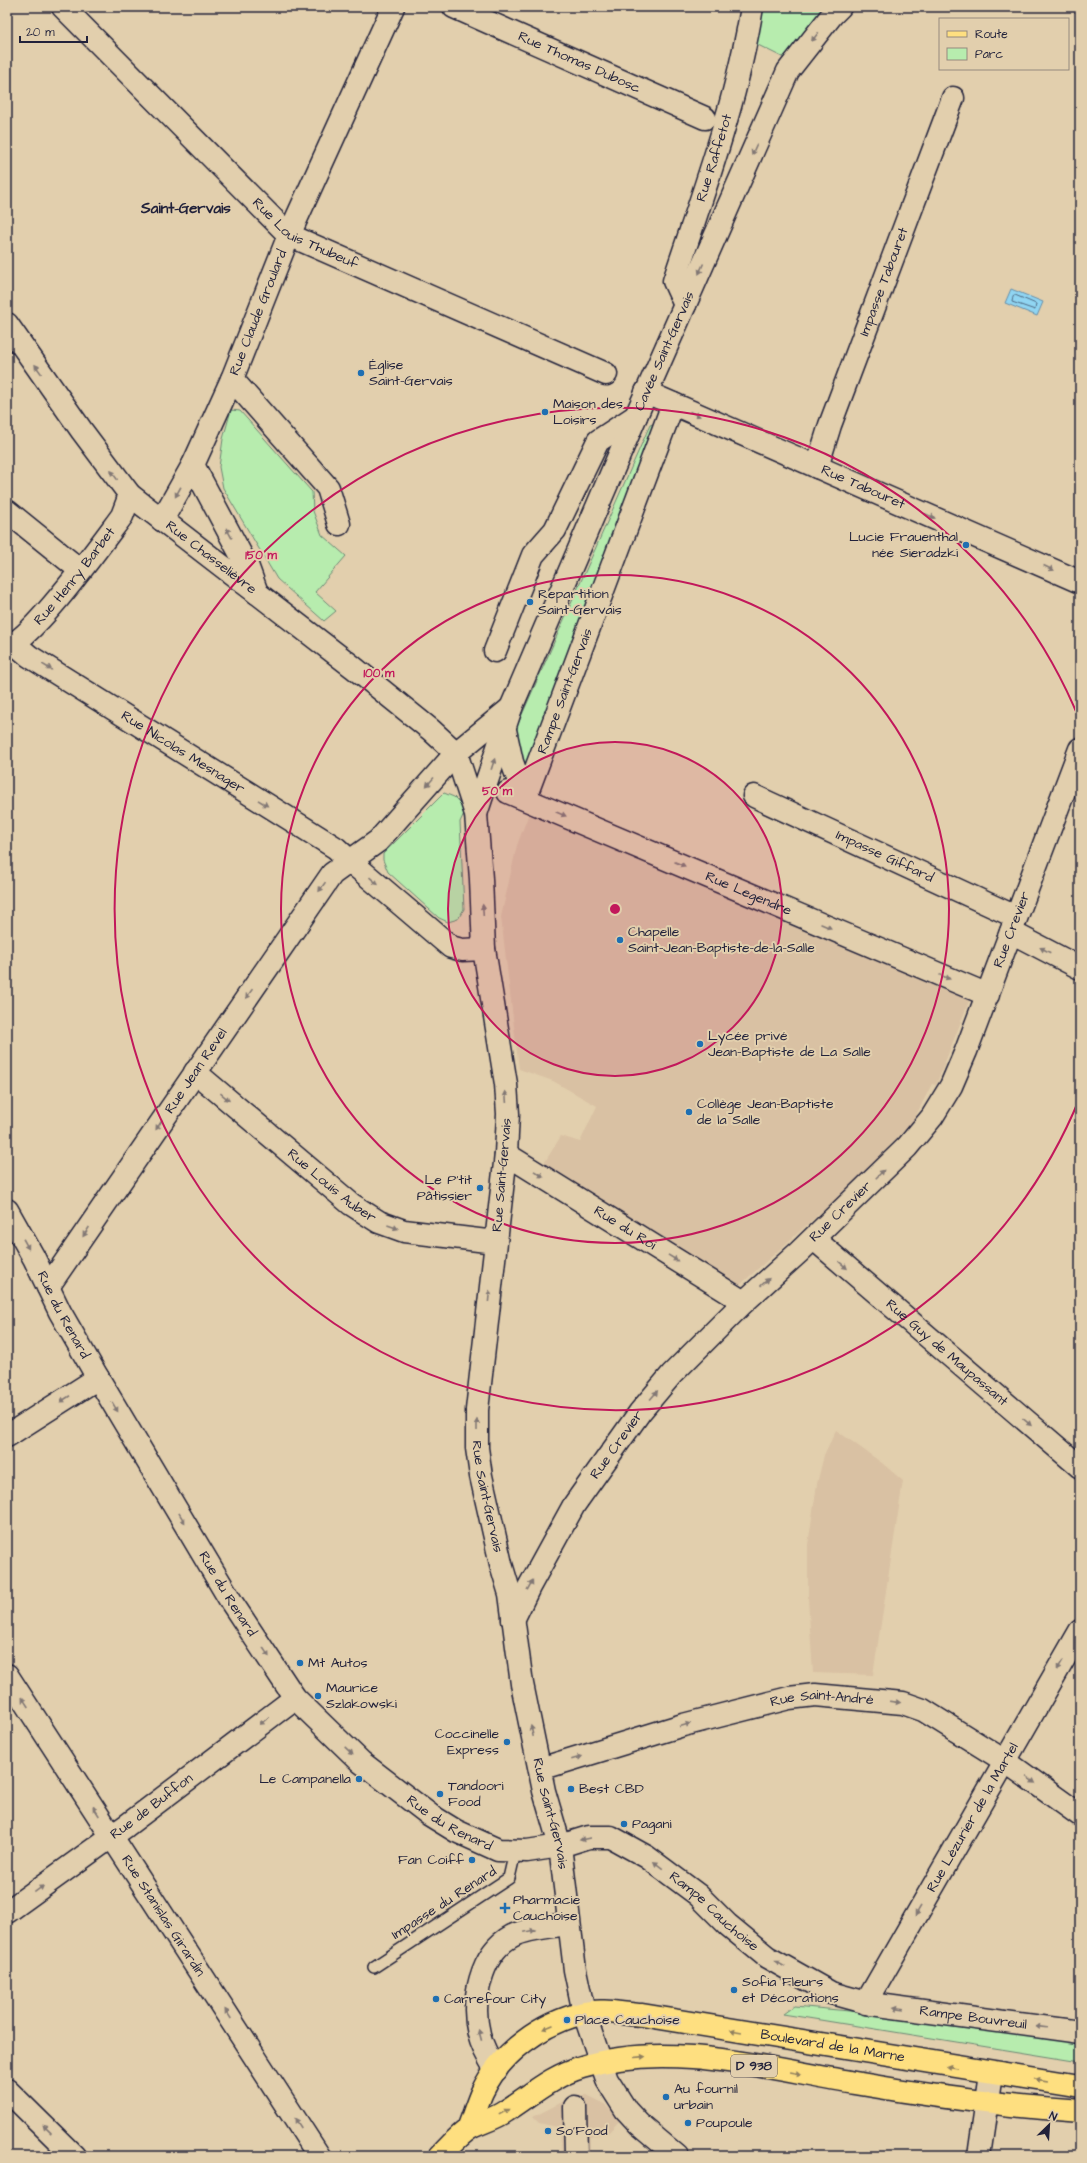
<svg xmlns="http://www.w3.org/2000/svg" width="1087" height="2163" font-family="'Architects Daughter',sans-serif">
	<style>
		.built { fill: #d9c1a3 }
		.green { fill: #b7ecae; stroke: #6c8774 }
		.water { fill: #90d5f2; stroke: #648da9 }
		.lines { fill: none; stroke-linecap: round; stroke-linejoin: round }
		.shore { stroke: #4e6a84; stroke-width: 1 }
		.lane-casing { stroke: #22223b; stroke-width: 14 }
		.street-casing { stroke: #22223b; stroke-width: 25 }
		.secondary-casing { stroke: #22223b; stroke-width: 25 }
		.primary-casing { stroke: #22223b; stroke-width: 25 }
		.lane { stroke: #e2cfad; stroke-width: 11 }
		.street { stroke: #e2cfad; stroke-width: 22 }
		.secondary { stroke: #e2cfad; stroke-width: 22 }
		.primary { stroke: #fedf80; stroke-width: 22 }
		.oneway { fill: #827874 }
		.oneway2 { fill: #90805e }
		.ring { fill: none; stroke: #c2185b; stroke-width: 2 }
		.poi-dot { fill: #1f6fb2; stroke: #e2cfad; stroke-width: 1.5 }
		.labels { text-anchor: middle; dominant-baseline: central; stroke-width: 4; stroke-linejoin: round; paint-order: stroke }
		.shield { fill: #e2cfad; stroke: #5c565d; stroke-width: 1 }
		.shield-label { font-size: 13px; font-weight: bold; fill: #22223b }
		.street-label { font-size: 14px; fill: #22223b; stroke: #e2cfad }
		.poi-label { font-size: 14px; fill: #22223b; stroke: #e2cfad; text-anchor: start }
		.neighbourhood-label { font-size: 15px; font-weight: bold; fill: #22223b; stroke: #e2cfad }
		.centre { fill: #c2185b; stroke: #e2cfad; stroke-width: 2 }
		.ring-label { font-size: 12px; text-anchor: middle; font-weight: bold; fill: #c2185b; stroke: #e2cfad; stroke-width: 4; stroke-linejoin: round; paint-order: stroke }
	</style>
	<rect width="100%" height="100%" fill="#e2cfad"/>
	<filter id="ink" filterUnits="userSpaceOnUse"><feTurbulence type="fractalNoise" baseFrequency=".025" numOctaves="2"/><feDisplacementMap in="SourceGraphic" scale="8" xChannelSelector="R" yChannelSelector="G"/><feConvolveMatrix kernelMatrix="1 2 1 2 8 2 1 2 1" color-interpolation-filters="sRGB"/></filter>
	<g filter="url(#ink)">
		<path class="built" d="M530 811 971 996 936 1085 932 1084 913 1121 858 1179 741 1284H735L543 1165 561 1136 580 1142 597 1106 553 1081 519 1069 501 917 517 845Z
			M836 1430 882 1463 903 1481 873 1675 813 1673 808 1599V1545L817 1484 824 1455Z
			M576 2095H587L601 2102 621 2119 609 2132 590 2137V2156H562L560 2131 556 2127 539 2123 533 2117Z"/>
		<path class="green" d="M759 7H824L784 58 752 42Z
			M231 410 240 411 312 492 313 511 322 535 346 556 315 592 336 611 324 621 277 579 223 488 219 467 223 439Z
			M653 424 655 426 525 772 516 731 517 726 650 425Z
			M444 793 454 797 466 809 460 822 464 909 458 919 448 922 439 918 388 872 383 860V854Z
			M794 2006 1080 2032V2062L783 2014Z"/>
		<path class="water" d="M1011 289 1043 302 1037 316 1005 303Z"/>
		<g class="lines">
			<path class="shore" d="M1015 295 1036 304 1035 310 1012 302 1013 296Z"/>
			<g class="lane-casing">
				<path id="lane" d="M374 1967 509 1878 515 1852"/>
			</g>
			<g class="street-casing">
				<g id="street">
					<path id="s1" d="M63 7 289 235 606 374"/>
					<path id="s2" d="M454 7 705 118"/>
					<path id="s3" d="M685 305 674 281C704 190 737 101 752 7"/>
					<path d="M232 379 328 488 339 524"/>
					<path d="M193 465 248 568 257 593"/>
					<path id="s4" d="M817 467 830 425 953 98"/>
					<path d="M7 511 80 570"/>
					<path id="s5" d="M162 520 193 465 232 379 289 235 393 7"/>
					<path id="s6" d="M15 644 29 656 336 848 350 861 332 874 48 1287"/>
					<path id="s7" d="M7 646C32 640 103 541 122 516L130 495"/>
					<path d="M495 651 533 555 555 530 598 441 636 416"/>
					<path d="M505 730 512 762 525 798"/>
					<path d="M456 753 378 841 350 861 451 947 462 950 484 949"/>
					<path id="s8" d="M508 792 988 995"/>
					<path id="s9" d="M754 796 1016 917"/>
					<path id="s10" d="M525 798 673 404"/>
					<path d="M1011 932 1080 968"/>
					<path id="s11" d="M195 1072 351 1204 379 1222 404 1231 495 1242"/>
					<path id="s12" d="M506 1154 744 1302"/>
					<path id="s13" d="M814 1239 1080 1467"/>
					<path d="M7 1436 98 1378"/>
					<path id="s14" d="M540 1769 683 1725 789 1698 815 1695 903 1703 923 1710 1005 1761 1080 1815"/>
					<path id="s15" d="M7 1912 126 1826 295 1698"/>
					<path id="s16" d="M866 2003 1080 1631"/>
					<path d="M496 2070C489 2059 482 2047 479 2034 471 2002 480 1953 512 1936 528 1928 550 1927 568 1924"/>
					<path d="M7 2090 74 2156"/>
					<path d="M575 2107 576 2156"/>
					<path d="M979 2156 991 2073"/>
				</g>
			</g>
			<g class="secondary-casing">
				<g id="secondary">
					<path id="s17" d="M7 324 82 431 130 495 353 667 431 730 456 753 476 814 481 879 484 949 506 1084 508 1114 506 1154 477 1410V1448L481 1476 501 1564 510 1594 522 1684 544 1791 560 1846 575 1970 584 2013 607 2080 626 2110 639 2124 677 2156"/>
					<path id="s18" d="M646 392 1080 582"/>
					<path d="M456 753 511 708"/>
					<path id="s19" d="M476 814 511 708 636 416 788 71 832 15 840 7"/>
					<path id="s20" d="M7 1210 34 1258 60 1312 98 1378 232 1603 295 1698 361 1762 430 1815 456 1831 498 1850 527 1851 560 1846 589 1837H611L647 1857 698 1895 728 1925 767 1957 831 1993 871 2004 1080 2032"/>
					<path id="s21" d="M513 1620 529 1587 574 1505 640 1412 672 1374 744 1302 799 1252 907 1147 932 1117 951 1086 966 1051 1080 749"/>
					<path id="s22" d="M7 1675 319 2156"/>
				</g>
			</g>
			<g class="primary-casing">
				<g id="primary">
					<path id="s23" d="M468 2129C473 2117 477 2103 482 2092 501 2052 542 2023 584 2013 603 2009 623 2014 642 2015L1080 2086"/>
					<path d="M440 2156C449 2147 459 2135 470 2128 481 2122 495 2119 506 2111 531 2095 552 2076 582 2067 668 2040 769 2069 855 2083 930 2096 1005 2106 1080 2111"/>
				</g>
			</g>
			<use href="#lane" class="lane"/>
			<use href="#street" class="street"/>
			<use href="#secondary" class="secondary"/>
			<use href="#primary" class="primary"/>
		</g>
		<defs><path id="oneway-solid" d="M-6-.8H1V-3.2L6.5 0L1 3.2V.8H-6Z"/></defs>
		<g class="oneway">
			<use href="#oneway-solid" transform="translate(815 37) rotate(128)"/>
			<use href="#oneway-solid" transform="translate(754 150) rotate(114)"/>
			<use href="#oneway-solid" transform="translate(701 269) rotate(114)"/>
			<use href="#oneway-solid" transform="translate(38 369) rotate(-125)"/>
			<use href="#oneway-solid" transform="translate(695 414) rotate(24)"/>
			<use href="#oneway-solid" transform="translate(114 475) rotate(-126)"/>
			<use href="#oneway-solid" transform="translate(178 492) rotate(119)"/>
			<use href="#oneway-solid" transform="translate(930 516) rotate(24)"/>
			<use href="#oneway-solid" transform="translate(229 533) rotate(-119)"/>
			<use href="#oneway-solid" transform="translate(1049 568) rotate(24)"/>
			<use href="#oneway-solid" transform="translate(47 667) rotate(32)"/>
			<use href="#oneway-solid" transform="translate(493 764) rotate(-72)"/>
			<use href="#oneway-solid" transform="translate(430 782) rotate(132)"/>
			<use href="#oneway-solid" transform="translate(263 803) rotate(32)"/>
			<use href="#oneway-solid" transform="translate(561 814) rotate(23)"/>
			<use href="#oneway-solid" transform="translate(680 864) rotate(23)"/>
			<use href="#oneway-solid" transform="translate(374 881) rotate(41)"/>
			<use href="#oneway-solid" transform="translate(322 887) rotate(125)"/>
			<use href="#oneway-solid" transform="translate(483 910) rotate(-93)"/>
			<use href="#oneway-solid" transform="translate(826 926) rotate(23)"/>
			<use href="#oneway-solid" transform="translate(1045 950) rotate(-153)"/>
			<use href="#oneway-solid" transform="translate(945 977) rotate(23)"/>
			<use href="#oneway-solid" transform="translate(249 994) rotate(125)"/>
			<use href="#oneway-solid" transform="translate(225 1097) rotate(40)"/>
			<use href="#oneway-solid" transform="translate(506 1097) rotate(-94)"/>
			<use href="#oneway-solid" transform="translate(159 1125) rotate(124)"/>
			<use href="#oneway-solid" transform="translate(539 1174) rotate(32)"/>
			<use href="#oneway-solid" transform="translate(880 1174) rotate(-45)"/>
			<use href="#oneway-solid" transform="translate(393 1227) rotate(20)"/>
			<use href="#oneway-solid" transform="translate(86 1232) rotate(124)"/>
			<use href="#oneway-solid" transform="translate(26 1244) rotate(61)"/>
			<use href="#oneway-solid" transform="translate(673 1258) rotate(32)"/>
			<use href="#oneway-solid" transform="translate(843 1265) rotate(40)"/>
			<use href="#oneway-solid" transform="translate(765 1282) rotate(-42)"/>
			<use href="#oneway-solid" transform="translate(489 1296) rotate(-84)"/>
			<use href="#oneway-solid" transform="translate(654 1395) rotate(-50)"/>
			<use href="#oneway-solid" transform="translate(65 1399) rotate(147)"/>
			<use href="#oneway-solid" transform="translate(115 1407) rotate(59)"/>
			<use href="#oneway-solid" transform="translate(1027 1422) rotate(40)"/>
			<use href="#oneway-solid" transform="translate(477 1425) rotate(-90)"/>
			<use href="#oneway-solid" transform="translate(182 1518) rotate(59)"/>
			<use href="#oneway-solid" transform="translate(530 1585) rotate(-61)"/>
			<use href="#oneway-solid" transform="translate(266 1652) rotate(56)"/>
			<use href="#oneway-solid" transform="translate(1060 1665) rotate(120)"/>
			<use href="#oneway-solid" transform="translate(25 1702) rotate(-123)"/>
			<use href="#oneway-solid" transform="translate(895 1702) rotate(7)"/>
			<use href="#oneway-solid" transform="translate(264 1721) rotate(143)"/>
			<use href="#oneway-solid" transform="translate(685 1725) rotate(-16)"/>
			<use href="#oneway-solid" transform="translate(532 1731) rotate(-102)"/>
			<use href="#oneway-solid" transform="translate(349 1751) rotate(44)"/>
			<use href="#oneway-solid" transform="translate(577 1758) rotate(-17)"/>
			<use href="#oneway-solid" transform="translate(1031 1780) rotate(35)"/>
			<use href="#oneway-solid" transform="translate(96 1811) rotate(-123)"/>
			<use href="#oneway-solid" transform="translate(585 1839) rotate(168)"/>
			<use href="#oneway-solid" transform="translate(658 1865) rotate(-143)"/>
			<use href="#oneway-solid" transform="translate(39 1889) rotate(-36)"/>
			<use href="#oneway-solid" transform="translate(918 1911) rotate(120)"/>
			<use href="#oneway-solid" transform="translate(530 1931) rotate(-12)"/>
			<use href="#oneway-solid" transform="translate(780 1964) rotate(-150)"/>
			<use href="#oneway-solid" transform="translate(899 2008) rotate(-172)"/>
			<use href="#oneway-solid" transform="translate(228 2014) rotate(-123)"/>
			<use href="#oneway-solid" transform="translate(1041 2027) rotate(-173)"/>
			<use href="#oneway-solid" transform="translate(480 2035) rotate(-105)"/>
			<use href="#oneway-solid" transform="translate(298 2123) rotate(-123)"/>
			<use href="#oneway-solid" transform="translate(47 2129) rotate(-136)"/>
		</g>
		<g class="oneway2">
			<use href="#oneway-solid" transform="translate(548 2027) rotate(157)"/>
			<use href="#oneway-solid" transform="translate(736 2031) rotate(-170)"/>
			<use href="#oneway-solid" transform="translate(640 2057) rotate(-5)"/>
			<use href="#oneway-solid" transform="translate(952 2067) rotate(-171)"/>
			<use href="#oneway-solid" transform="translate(796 2073) rotate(10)"/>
			<use href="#oneway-solid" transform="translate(1041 2080) rotate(-171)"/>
			<use href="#oneway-solid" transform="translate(504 2112) rotate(-29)"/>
		</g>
	</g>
	<circle cx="615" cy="909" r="167" fill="#c2185b" fill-opacity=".12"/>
	<g class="ring">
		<circle cx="615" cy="909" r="167"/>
		<circle cx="615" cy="909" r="334"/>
		<path d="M1080 1097A501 501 0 1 1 1080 721"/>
	</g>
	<g class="poi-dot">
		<circle cx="361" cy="373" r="4"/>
		<circle cx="545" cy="412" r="4"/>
		<circle cx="966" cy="545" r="4"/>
		<circle cx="530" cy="602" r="4"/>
		<circle cx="620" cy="940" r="4"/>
		<circle cx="700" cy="1044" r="4"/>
		<circle cx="689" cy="1112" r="4"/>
		<circle cx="480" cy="1188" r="4"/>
		<circle cx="300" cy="1663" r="4"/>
		<circle cx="318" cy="1696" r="4"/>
		<circle cx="507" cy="1742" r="4"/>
		<circle cx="359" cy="1779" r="4"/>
		<circle cx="571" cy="1789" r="4"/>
		<circle cx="440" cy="1794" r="4"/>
		<circle cx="624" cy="1824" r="4"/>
		<circle cx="472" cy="1860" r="4"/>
		<path d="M503 1902h4v4h4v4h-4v4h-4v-4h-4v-4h4z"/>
		<circle cx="734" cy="1990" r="4"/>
		<circle cx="436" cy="1999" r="4"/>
		<circle cx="567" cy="2020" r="4"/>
		<circle cx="666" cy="2097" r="4"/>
		<circle cx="688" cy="2123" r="4"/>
		<circle cx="548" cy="2131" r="4"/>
	</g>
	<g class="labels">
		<rect class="shield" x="731" y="2055" width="46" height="22" rx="3"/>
		<g class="shield-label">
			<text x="754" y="2066">D 938</text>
		</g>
		<g class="street-label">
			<text stroke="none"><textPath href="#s2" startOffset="137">Rue Thomas Dubosc</textPath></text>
			<text stroke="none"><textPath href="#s3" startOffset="156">Rue Raffetot</textPath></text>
			<text stroke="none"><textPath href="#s1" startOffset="334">Rue Louis Thubeuf</textPath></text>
			<text stroke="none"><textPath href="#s4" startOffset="197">Impasse Tabouret</textPath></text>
			<text stroke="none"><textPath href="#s5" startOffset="229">Rue Claude Groulard</textPath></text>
			<text stroke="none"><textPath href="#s19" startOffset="500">Cavée Saint-Gervais</textPath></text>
			<text stroke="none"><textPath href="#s18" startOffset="237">Rue Tabouret</textPath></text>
			<text stroke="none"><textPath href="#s17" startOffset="313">Rue Chasselièvre</textPath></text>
			<text stroke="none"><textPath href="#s7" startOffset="98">Rue Henry Barbet</textPath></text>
			<text stroke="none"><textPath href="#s10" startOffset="114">Rampe Saint-Gervais</textPath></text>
			<text stroke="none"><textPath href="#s6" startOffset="200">Rue Nicolas Mesnager</textPath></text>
			<text stroke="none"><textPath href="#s9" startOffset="144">Impasse Giffard</textPath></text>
			<text stroke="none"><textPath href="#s8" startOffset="261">Rue Legendre</textPath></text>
			<text stroke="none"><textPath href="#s21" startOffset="864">Rue Crevier</textPath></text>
			<text transform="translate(196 1071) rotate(-56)">Rue Jean Revel</text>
			<text transform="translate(502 1175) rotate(-85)">Rue Saint-Gervais</text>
			<text stroke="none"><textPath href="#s11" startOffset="178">Rue Louis Auber</textPath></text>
			<text stroke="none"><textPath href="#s21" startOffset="528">Rue Crevier</textPath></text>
			<text stroke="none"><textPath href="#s12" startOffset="140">Rue du Roi</textPath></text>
			<text stroke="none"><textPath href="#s20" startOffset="119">Rue du Renard</textPath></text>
			<text stroke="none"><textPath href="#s13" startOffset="175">Rue Guy de Maupassant</textPath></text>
			<text stroke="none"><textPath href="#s21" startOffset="204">Rue Crevier</textPath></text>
			<text stroke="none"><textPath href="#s17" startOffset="1378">Rue Saint-Gervais</textPath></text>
			<text stroke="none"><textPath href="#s20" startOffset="443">Rue du Renard</textPath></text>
			<text stroke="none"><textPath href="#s14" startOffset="292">Rue Saint-André</textPath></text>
			<text stroke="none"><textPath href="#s15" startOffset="179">Rue de Buffon</textPath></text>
			<text stroke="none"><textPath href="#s17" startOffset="1702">Rue Saint-Gervais</textPath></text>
			<text stroke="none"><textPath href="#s16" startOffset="214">Rue Lézurier de la Martel</textPath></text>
			<text stroke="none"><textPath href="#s20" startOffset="767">Rue du Renard</textPath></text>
			<text transform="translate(444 1903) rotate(-33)">Impasse du Renard</text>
			<text stroke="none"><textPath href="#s20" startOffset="1065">Rampe Cauchoise</textPath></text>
			<text stroke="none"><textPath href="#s22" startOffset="287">Rue Stanislas Girardin</textPath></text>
			<text stroke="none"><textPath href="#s20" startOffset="1353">Rampe Bouvreuil</textPath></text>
			<text stroke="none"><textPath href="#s23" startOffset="424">Boulevard de la Marne</textPath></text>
		</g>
		<g class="poi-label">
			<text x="369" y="365">Église<tspan x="369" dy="16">Saint-Gervais</tspan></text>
			<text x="553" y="404">Maison des<tspan x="553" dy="16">Loisirs</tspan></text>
			<text x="958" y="537" text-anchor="end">Lucie Frauenthal<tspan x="958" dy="16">née Sieradzki</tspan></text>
			<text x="538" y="594">Repartition<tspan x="538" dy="16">Saint-Gervais</tspan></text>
			<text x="628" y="932">Chapelle<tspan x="628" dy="16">Saint-Jean-Baptiste-de-la-Salle</tspan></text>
			<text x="708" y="1036">Lycée privé<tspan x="708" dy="16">Jean-Baptiste de La Salle</tspan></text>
			<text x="697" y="1104">Collège Jean-Baptiste<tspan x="697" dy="16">de la Salle</tspan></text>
			<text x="472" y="1180" text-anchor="end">Le P'tit<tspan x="472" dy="16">Pâtissier</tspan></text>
			<text x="308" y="1663">Mt Autos</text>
			<text x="326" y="1688">Maurice<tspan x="326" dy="16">Szlakowski</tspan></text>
			<text x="499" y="1734" text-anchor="end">Coccinelle<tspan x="499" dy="16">Express</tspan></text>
			<text x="351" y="1779" text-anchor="end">Le Campanella</text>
			<text x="448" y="1786">Tandoori<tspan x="448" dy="16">Food</tspan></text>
			<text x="579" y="1789">Best CBD</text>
			<text x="632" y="1824">Pagani</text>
			<text x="464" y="1860" text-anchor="end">Fan Coiff</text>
			<text x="513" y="1900">Pharmacie<tspan x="513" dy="16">Cauchoise</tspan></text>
			<text x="742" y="1982">Sofia Fleurs<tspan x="742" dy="16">et Décorations</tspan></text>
			<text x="444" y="1999">Carrefour City</text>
			<text x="575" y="2020">Place Cauchoise</text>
			<text x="674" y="2089">Au fournil<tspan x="674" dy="16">urbain</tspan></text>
			<text x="696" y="2123">Poupoule</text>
			<text x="556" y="2131">So'Food</text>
		</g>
		<g class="neighbourhood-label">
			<text x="186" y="208">Saint-Gervais</text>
		</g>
	</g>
	<circle cx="615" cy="909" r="6" class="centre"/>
	<g class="ring-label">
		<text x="261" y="559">150 m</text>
		<text x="379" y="677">100 m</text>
		<text x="497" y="795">50 m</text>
	</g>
	<rect width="1087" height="2163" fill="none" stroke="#e2cfad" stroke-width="24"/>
	<rect x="12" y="12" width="1063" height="2139" fill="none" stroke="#22223b" stroke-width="1.5" filter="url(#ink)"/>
	<rect x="939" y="18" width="130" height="52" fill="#e2cfad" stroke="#958a7f"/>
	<rect x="947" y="31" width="20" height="6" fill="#fedf80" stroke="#958a7f"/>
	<text x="975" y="38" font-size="12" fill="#22223b">Route</text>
	<rect x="947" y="48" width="20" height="12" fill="#b7ecae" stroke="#958a7f"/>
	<text x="975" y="58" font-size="12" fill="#22223b">Parc</text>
	<g transform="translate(1049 2125) rotate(25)" stroke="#e2cfad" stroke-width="3" paint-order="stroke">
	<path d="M0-3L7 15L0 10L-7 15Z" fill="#22223b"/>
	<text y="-6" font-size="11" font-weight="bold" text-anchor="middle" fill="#22223b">N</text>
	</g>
	<path d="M20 36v6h67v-6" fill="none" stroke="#22223b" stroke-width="2"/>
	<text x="26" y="36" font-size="12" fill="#22223b" stroke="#e2cfad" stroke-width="3" paint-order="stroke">20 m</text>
</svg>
